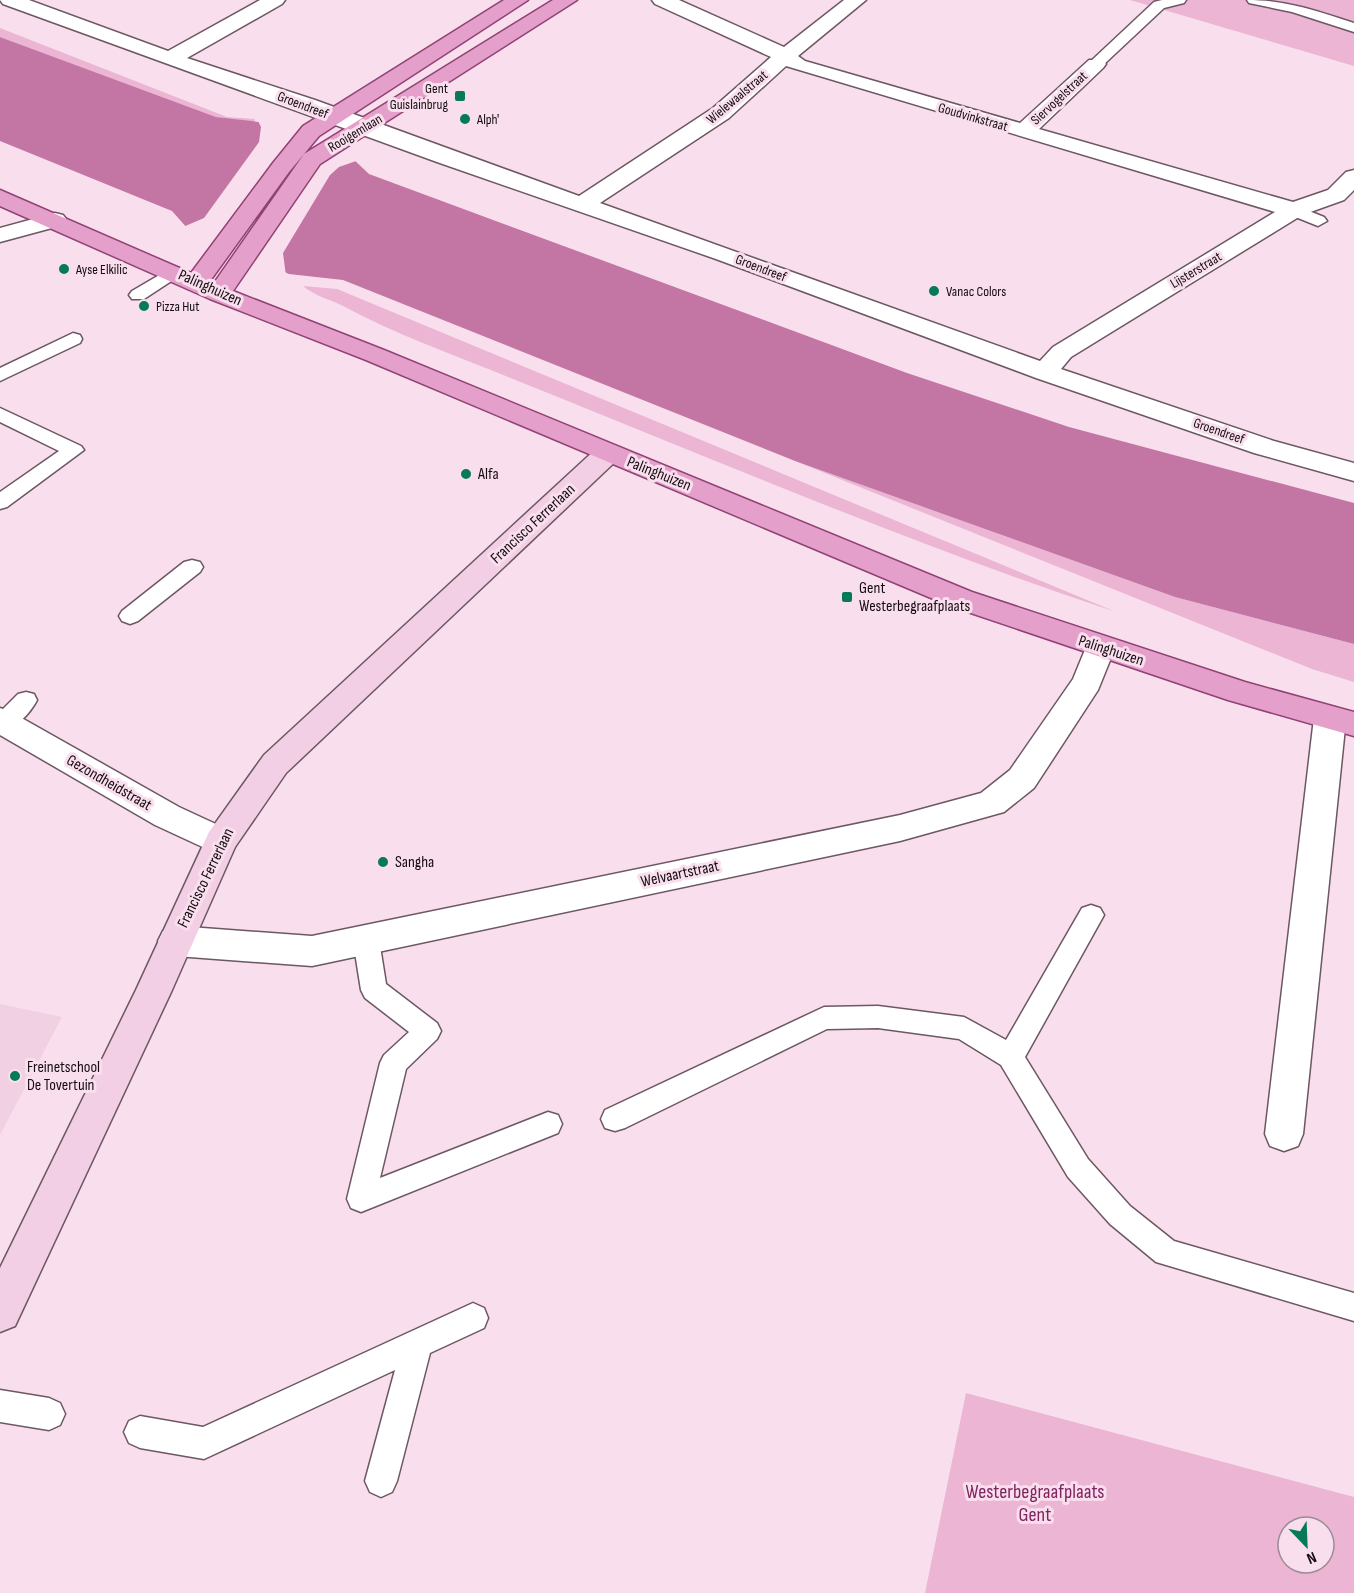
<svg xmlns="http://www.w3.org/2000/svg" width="1354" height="1593" font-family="'Sofia Sans Condensed',sans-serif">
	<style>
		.built { fill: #f0d0e2 }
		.green { fill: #ebb5d3; fill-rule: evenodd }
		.water { fill: #c375a4 }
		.pier { fill: #f9dfed }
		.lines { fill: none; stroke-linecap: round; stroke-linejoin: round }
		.lane-casing { stroke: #6c5763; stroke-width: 3 }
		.street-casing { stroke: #6c5763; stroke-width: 3 }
		.secondary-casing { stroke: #6c5763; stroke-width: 3 }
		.primary-casing { stroke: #904273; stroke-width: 3 }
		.lane { fill: #fff; fill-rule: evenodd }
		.street { fill: #fff; fill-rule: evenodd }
		.secondary { fill: #f2cfe5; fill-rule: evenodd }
		.primary { fill: #e49fcb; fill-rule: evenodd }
		.poi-dot { fill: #067a56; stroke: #f9dfed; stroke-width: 2 }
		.labels { text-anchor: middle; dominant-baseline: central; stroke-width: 6; stroke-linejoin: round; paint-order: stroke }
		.far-poi-label { font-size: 14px; fill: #140c11; stroke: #f9dfed; text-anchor: start }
		.far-street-label { font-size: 14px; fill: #140c11; stroke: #f9dfed }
		.street-label { font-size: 16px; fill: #140c11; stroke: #f9dfed }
		.poi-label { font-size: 16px; fill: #140c11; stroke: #f9dfed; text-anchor: start }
		.near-park-label { font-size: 20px; fill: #802361; stroke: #f9dfed }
	</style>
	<rect width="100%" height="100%" fill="#f9dfed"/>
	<path class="built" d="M0 1004 62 1017 0 1135Z"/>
	<path class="green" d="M1130 0H1354V66Z
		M0 28 227 117 255 119 254 122 216 117 0 37Z
		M303 286 337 289 1116 612C913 545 716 460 518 381 460 357 398 336 343 306 329 299 315 296 303 286Z
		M795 461 1175 597 1354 644V682L1312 669Z
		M966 1393 1354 1497V1593H925ZM1288 1527H1324V1563H1288Z"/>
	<path class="water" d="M0 37 216 117 268 123 351 157 369 174 907 373 1069 427 1354 503V644L1175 597 795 461 343 280 289 274 188 229 172 211 0 141Z"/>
	<path class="pier" d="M257 119 269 120 352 154 359 160 339 167 330 175 283 253 286 276 187 232 183 227 204 218 259 142 261 127Z"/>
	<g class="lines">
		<g class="lane-casing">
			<path id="lane" d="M1162 0H1186L1184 3 1164 8 1101 67H1091L1088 64 1091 61 1154 2Z
				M1247 0C1286 0 1317 11 1354 23V32L1292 12 1249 3Z
				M1294 205 1324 217 1327 221 1318 226 1288 214 1286 210Z
				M173 267 179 268 182 272 179 276 144 299H132L129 295 132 291Z
				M73 333 80 335 82 339 80 343 0 381V368Z
				M0 408 81 446 84 450 7 507 0 509V492L59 451 0 422Z
				M192 560 200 562 203 567 200 572 138 621 130 624 122 621 119 616 122 611 184 562Z
				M26 692 34 694 37 700C31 712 14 732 0 729V712L18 694Z
				M1091 905 1100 908 1104 915 1025 1057 1088 1159 1130 1206 1174 1241 1354 1293V1321L1156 1262 1110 1224 1068 1177 1001 1065 959 1039 878 1028 827 1029 625 1128 615 1131 605 1128 601 1119 605 1110 824 1007 878 1006 964 1017 1006 1040 1082 908Z
				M366 929 375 933 379 940 386 984 437 1023 441 1031 437 1039 406 1069 380 1178 548 1112 558 1115 562 1124 558 1133 361 1212 351 1208 347 1199 380 1063 384 1055 409 1032 365 998 361 990 353 940 357 933Z
				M473 1303 484 1308 488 1318 484 1328 430 1353 397 1481 392 1492 381 1497 370 1492 365 1481 395 1370 204 1459 140 1448 129 1443 124 1432 129 1421 140 1416 203 1427Z
				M0 1390 49 1398 60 1403 65 1414 60 1425 49 1430 0 1422Z"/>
		</g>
		<g class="street-casing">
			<path id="street" d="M0 0H29L168 51 260 0H285L282 4 187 58 315 100 579 196 713 108 771 57 655 4 652 0H679L784 47 844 0H866L798 56 805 61 1020 123 1089 60H1103L1106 64 1103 68 1039 129 1293 202 1328 190 1346 172 1354 170V190L1344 200 1302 215 1071 357 1061 369 1274 441 1354 463V481L1254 453 1036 378 716 259 437 162 3 4ZM786 66 1275 212 1053 347 1040 361 600 203 729 118Z
				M55 213 63 215 67 220 63 225 0 242V228Z
				M1100 637 1111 640 1115 648 1098 690 1034 788 1004 812 900 841 312 966 176 956 163 951 158 941 163 931 176 926 312 936 900 815 981 793 1010 770 1073 679 1089 640Z
				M1330 706 1341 710 1346 718 1303 1134 1298 1146 1284 1151 1270 1146 1265 1134 1314 718 1319 710Z
				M0 708 11 712 179 807 233 832 238 841 233 850 221 854 209 850 155 825 0 735Z"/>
		</g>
		<g class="secondary-casing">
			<path id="secondary" d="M607 445 617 448 621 454 617 460 286 773 235 847 172 990 15 1326 0 1332V1268L136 990 209 832 264 755 597 448Z"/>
		</g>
		<g class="primary-casing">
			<path id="primary" d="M504 0H528L319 136 289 172 210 281 214 283 304 154 553 0H577L320 164 233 291 384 350 972 592 1245 682 1354 712V736L1228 700 950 606 366 360 210 299 0 206V190L191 273 273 163 303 126Z"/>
		</g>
		<use href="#lane" class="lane"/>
		<use href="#street" class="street"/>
		<use href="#secondary" class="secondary"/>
		<use href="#primary" class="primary"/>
	</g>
	<g class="poi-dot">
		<rect x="454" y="90" width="12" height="12" rx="3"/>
		<circle cx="465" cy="119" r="6"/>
		<circle cx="64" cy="269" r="6"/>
		<circle cx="934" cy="291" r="6"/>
		<circle cx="144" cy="306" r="6"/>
		<circle cx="466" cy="474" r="6"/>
		<rect x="841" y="591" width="12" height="12" rx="3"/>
		<circle cx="383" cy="862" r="6"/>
		<circle cx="15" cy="1076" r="6"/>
	</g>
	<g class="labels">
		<g class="far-poi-label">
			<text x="448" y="88" text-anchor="end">Gent<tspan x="448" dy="16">Guislainbrug</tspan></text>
			<text x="477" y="119">Alph'</text>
			<text x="76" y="269">Ayse Elkilic</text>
			<text x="946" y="291">Vanac Colors</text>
			<text x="156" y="306">Pizza Hut</text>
		</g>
		<g class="far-street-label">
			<text transform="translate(737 97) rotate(-40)">Wielewaalstraat</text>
			<text transform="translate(1059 98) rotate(-43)">Siervogelstraat</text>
			<text transform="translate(303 105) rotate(21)">Groendreef</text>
			<text transform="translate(973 117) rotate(16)">Goudvinkstraat</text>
			<text transform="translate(355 133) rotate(-31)">Rooigemlaan</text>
			<text transform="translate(761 268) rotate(21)">Groendreef</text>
			<text transform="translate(1196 270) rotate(-31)">Lijsterstraat</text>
			<text transform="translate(1219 431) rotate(19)">Groendreef</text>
		</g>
		<g class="street-label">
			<text transform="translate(210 288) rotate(24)">Palinghuizen</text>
			<text transform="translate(659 474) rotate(22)">Palinghuizen</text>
			<text transform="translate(533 524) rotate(-43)">Francisco Ferrerlaan</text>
			<text transform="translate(1111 651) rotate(18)">Palinghuizen</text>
			<text transform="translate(109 783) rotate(30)">Gezondheidstraat</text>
			<text transform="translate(680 874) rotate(-12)">Welvaartstraat</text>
			<text transform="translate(206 878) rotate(-64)">Francisco Ferrerlaan</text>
		</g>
		<g class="poi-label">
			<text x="478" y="474">Alfa</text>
			<text x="859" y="588">Gent<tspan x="859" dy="18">Westerbegraafplaats</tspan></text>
			<text x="395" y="862">Sangha</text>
			<text x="27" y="1067">Freinetschool<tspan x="27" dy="18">De Tovertuin</tspan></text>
		</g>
		<g class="near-park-label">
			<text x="1035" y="1492">Westerbegraafplaats<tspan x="1035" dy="23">Gent</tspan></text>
		</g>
	</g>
	<g transform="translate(1306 1545) rotate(157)"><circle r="28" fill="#f9dfed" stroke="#9d8b95" stroke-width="1.5"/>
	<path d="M0-4.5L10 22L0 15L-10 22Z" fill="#067a56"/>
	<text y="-9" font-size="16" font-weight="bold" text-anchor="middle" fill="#140c11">N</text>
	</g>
</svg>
